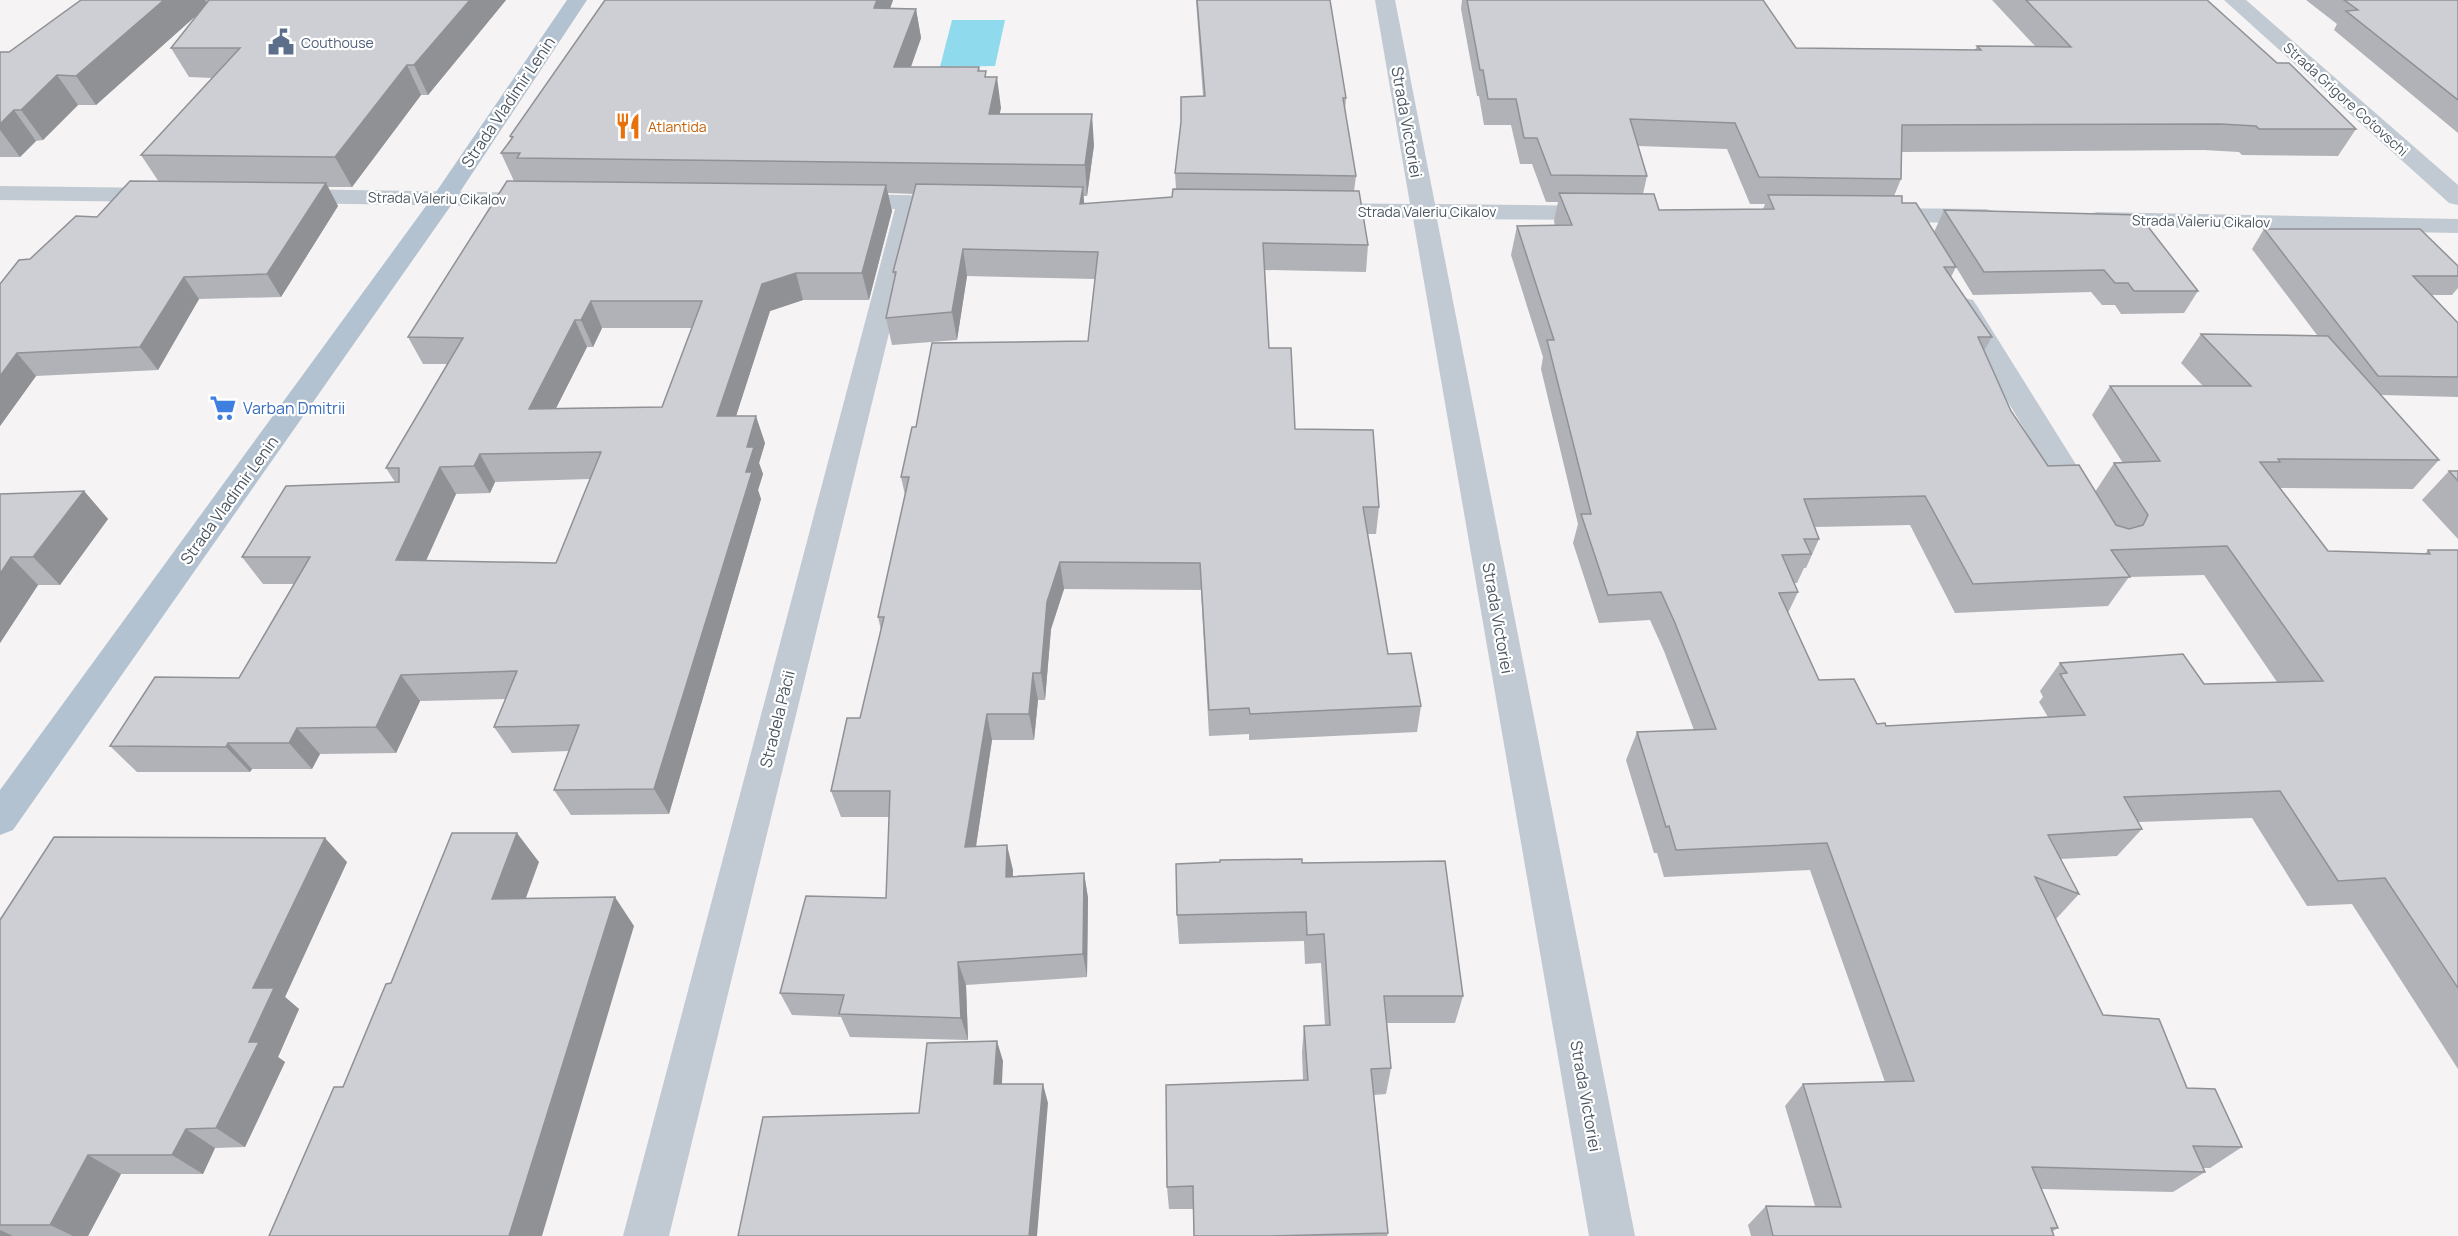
<svg xmlns="http://www.w3.org/2000/svg" width="2458" height="1236" font-family="Manrope,sans-serif">
	<style>
		.water { fill: #90daee }
		.lines { fill: none; stroke-linecap: round; stroke-linejoin: round }
		.minor { fill: #c1cad2; fill-rule: evenodd }
		.major { fill: #b3c2d1; fill-rule: evenodd }
		.wall { fill: #b0b2b7; fill-rule: evenodd }
		.shaded-wall { fill: #909195 }
		.building { fill: #cdcfd5; stroke: #909195; stroke-width: 1.5; fill-rule: evenodd }
		.labels { text-anchor: middle; dominant-baseline: central; stroke-width: 4.5; stroke-linejoin: round; paint-order: stroke }
		.far-service-label { font-size: 14px; fill: #4e5e75; stroke: #fff; text-anchor: start }
		.far-street-label { font-size: 14px; fill: #4a5661; stroke: #fff }
		.far-food-label { font-size: 14px; fill: #c56008; stroke: #fff; text-anchor: start }
		.street-label { font-size: 16px; fill: #4a5661; stroke: #fff }
		.shop-label { font-size: 16px; fill: #366cbe; stroke: #fff; text-anchor: start }
	</style>
	<rect width="100%" height="100%" fill="#f5f3f3"/>
	<path class="water" d="M952 20H1005L995 66 940 67Z"/>
	<g class="lines">
		<path class="minor" d="M1375 0H1395L1435 204 1601 206 1610 208 1613 213 1610 218 1601 220 1437 219 1635 1236H1589L1413 218 1317 217 1308 215 1305 210 1308 205 1317 203 1410 204Z
			M2224 0H2246L2458 185V205L2449 203Z
			M0 186 161 188 170 190 173 195 170 200 161 202 0 200Z
			M288 189 539 193 548 195 551 200 548 205 539 207 288 203 279 201 276 196 279 191Z
			M846 194 956 196 965 198 968 203 965 208 956 210H919L669 1236H623L895 209 837 206 834 201 837 196Z
			M1878 208 1985 209 1994 211 1997 216 1994 221 1985 223 1878 222 1869 220 1866 215 1869 210Z
			M2097 212 2458 219V233L2097 226 2088 224 2085 219 2088 214Z
			M1964 298 1973 300 1977 306 2095 495 2099 503 2095 511 2084 514 2073 511 1951 306 1955 300Z"/>
		<path class="major" d="M567 0H587L452 204 13 830 0 835V790L434 195Z"/>
	</g>
	<path class="wall" d="M81 0H506L428 95H421L352 187H328L338 206 281 297 199 299 158 370 36 376 0 426 30 259 97 217 159 182 141 155 213 78 189 77 171 48 199 13 96 105H78L43 140 36 141 20 157H0V52H9Z
		M605 0H893L890 8 916 9 921 38 911 67H979L980 71 987 77 1001 108 999 114 1094 145 1087 196H1083L1084 204 1172 197 1176 189 1175 173 1203 96 1196 0H1330L1346 98 1345 111 1356 176 1354 191 1368 245 1366 272 1265 270 1269 348 1295 429 1379 507 1376 534H1368L1388 654 1421 706 1417 732 1249 740V734L1209 736 1201 590 1064 589 1051 629 1045 700H1038L1034 740H992L976 847 1013 870V876L1084 873 1088 898 1087 977 966 985 968 1040 850 1037 841 1017 792 1015 780 993 886 898 889 817H841L831 791 860 718 881 630 878 617 905 495 901 477 916 427 1088 341 1095 279 967 276 957 340 892 345 886 318 895 278 893 272 913 194 888 193 892 211 869 300H803L770 311 736 416 765 443 759 463 763 474 758 490 761 499 669 814 571 815 554 790 569 751 512 753 494 727 506 699 420 701 396 753 320 754 312 769H252L250 772H137L110 746 239 678 294 584H263L242 557 395 482 386 468 447 364H423L408 337 514 181 501 153 511 139 510 136ZM602 328H692L662 407 556 408 587 347H593ZM590 479 556 563 426 561 456 494 490 493 495 482Z
		M1462 0H1763L1796 48 1975 50 1977 46H2035L1992 0H2207L2277 63 2356 129 2338 156 2242 155 2239 152 2204 150 1902 152 1901 179 1894 196 1934 232 1944 210 2198 291 2184 313 2121 314 2115 305H2102L2091 292 1973 295 1956 267 1951 277 1992 337 1984 351 2011 411 2048 466 2095 492 2114 463H2123L2092 415 2110 386H2203L2181 363 2201 334 2317 335 2252 249 2264 229 2458 266V288L2452 295H2432L2458 323V397L2381 395 2439 460 2413 489 2280 488 2328 551 2425 554 2428 550H2458V1069L2352 904 2307 906 2252 818 2138 822 2142 829 2117 856 2061 859 2079 894 2056 919 2103 1015 2187 1088 2242 1147 2210 1168H2203L2205 1172 2173 1192 2041 1189 2058 1228 2053 1231 2054 1236H1751L1748 1225 1766 1206H1815L1785 1106 1803 1084 1885 1082 1810 870 1664 877 1657 853H1654L1626 760 1637 732 1694 730 1664 651 1650 620 1599 623 1573 543 1578 524 1541 369 1543 357 1511 255 1517 226H1555L1554 221 1558 202H1546L1532 164H1520L1511 125H1484L1479 96H1477L1461 9ZM1638 146 1727 149 1750 204H1765L1763 209 1659 210 1643 194 1647 176ZM1910 525 1955 613 2108 606 2129 577 2204 575 2277 682 2204 684 2060 663 2040 691 2043 697 2039 702 2048 717 1886 726 1877 724 1819 680 1788 613 1798 592 1794 583H1797L1804 568H1806L1819 539 1815 527Z
		M2306 0H2458V133L2334 30 2337 24Z
		M2449 471H2458V539L2422 500Z
		M84 491 108 519 60 585H38L0 643V494Z
		M347 862 285 997 299 1009 278 1057 285 1062 245 1147 215 1148 203 1174H121L88 1236H0V920Z
		M1302 863 1463 996 1455 1023H1387L1391 1068 1386 1094 1374 1095 1388 1233 1387 1236H1194L1193 1209H1169L1167 1187 1303 1080 1302 1052 1304 1026 1325 1025 1321 963 1305 964 1304 941 1179 944 1177 915Z"/>
	<path class="shaded-wall" d="M164 0H205L208 5 96 105 76 76Z
		M470 0H506L428 95 414 65Z
		M877 0H893L880 37 874 8Z
		M916 9 921 38 900 97 894 67Z
		M407 65 421 95 352 187 335 157Z
		M57 75 78 105 43 140 21 110Z
		M997 77 1001 108 993 145 989 114Z
		M14 110 36 141 20 157 0 130V124Z
		M1092 114 1094 145 1087 196 1085 165Z
		M326 183 338 206 281 297 267 274Z
		M886 185 892 211 869 300 862 273Z
		M1083 187 1085 214 1080 204Z
		M963 249 967 276 957 340 952 312Z
		M796 273 803 300 770 311 727 444 717 416 762 284Z
		M184 277 199 299 158 370 140 347Z
		M591 301 602 328 593 347 581 320Z
		M575 320 587 347 542 436 529 409Z
		M17 353 36 376 0 426V376Z
		M756 416 765 443 759 463 763 474 758 490 761 499 669 814 654 789 746 472 747 447Z
		M480 454 495 482 490 493 474 466Z
		M440 467 456 494 414 587 396 560Z
		M84 491 108 519 60 585 33 557Z
		M11 557 38 585 0 643V574Z
		M1060 562 1064 589 1051 629 1045 700 1041 673 1047 602Z
		M1033 673 1038 700 1034 740 1029 714Z
		M401 675 420 701 396 753 376 727Z
		M987 714 992 740 972 872 965 847Z
		M297 728 320 754 312 769 289 743Z
		M228 743 252 769 250 772 226 747Z
		M517 833 539 862 515 928 492 899Z
		M325 838 347 862 285 997 299 1009 278 1057 285 1062 245 1147 216 1128 249 1042 253 988Z
		M1007 845 1013 870 1012 901 1006 877Z
		M1084 873 1088 898 1087 977 1083 954Z
		M615 897 634 926 542 1236H509Z
		M958 962 966 985 968 1040 961 1018Z
		M997 1041 1003 1061 1001 1103 994 1084Z
		M1043 1084 1048 1103 1037 1236H1029Z
		M186 1129 215 1148 203 1174 172 1155Z
		M88 1155 121 1174 88 1236H73L50 1225Z
		M0 1230 13 1236H0Z"/>
	<path class="building" d="M81 0H164L76 76 57 75 21 110H14L0 124V52H9Z
		M209 0H470L414 65H407L335 157 141 155 240 48H171Z
		M605 0H877L874 8 916 9 894 67H979L978 71H986L985 77H997L989 114H1092L1085 165 517 158 520 153H501L513 137 510 136Z
		M1197 0H1330L1346 98H1343L1356 176 1175 173 1181 122V97L1205 96Z
		M1467 0H1763L1796 48 1981 50 1977 46 2071 47 2026 0H2207L2277 63H2289L2356 129H2259L2256 126 2220 124 1902 125 1901 179 1759 177 1735 123 1630 119 1647 176 1551 175 1537 138H1524L1516 99H1488L1483 70H1480Z
		M2344 0H2458V100L2346 11 2358 10Z
		M130 181 326 183 267 274 184 277 140 347 17 353 0 376V284L19 260 30 259 76 216 97 217Z
		M507 181 886 185 862 273H796L762 284 717 416H756L747 447H754L746 472H752L654 789 554 790 579 725 494 727 517 671 401 675 376 727 297 728 289 743H228L226 747 110 746 155 677 239 678 310 557H242L286 486 399 482V468H386L463 338 408 337ZM591 301H702L662 407 529 409 575 320H581ZM601 452 556 563 396 560 440 467 474 466 480 454Z
		M916 184 1083 187 1080 204 1172 197 1173 189 1359 191 1368 245 1263 243 1269 348H1291L1295 429 1373 430 1379 507H1363L1388 654 1411 653 1421 706 1250 714 1249 708 1209 710 1200 563 1060 562 1047 602 1041 673H1033L1029 714H987L965 847 1007 845 1006 877 1084 873 1083 954 958 962 961 1018 839 1014 844 995 780 993 806 896 886 898 890 791H831L847 718H860L884 617H878L909 477H901L912 427H916L932 343 1088 341 1098 252 963 249 952 312 886 318 896 272H893Z
		M1559 193 1654 194 1659 210 1774 209 1768 195 1902 196V203H1916L1956 267H1944L1992 337H1978L2011 411 2048 466 2079 465 2116 525 2129 529 2143 525 2148 515 2114 463 2160 461 2110 386H2251L2201 334 2328 336 2439 460 2278 459 2280 462H2260L2328 551 2430 554 2428 550H2458V988L2385 878 2338 881 2280 791 2124 797 2142 829 2048 835 2079 894 2035 877 2103 1015 2159 1019 2187 1088 2215 1089 2242 1147 2193 1146 2205 1172 2032 1167 2058 1228H2051L2054 1236H1773L1766 1206 1841 1207 1803 1084 1914 1081 1827 843 1676 850 1669 826 1666 827 1637 732 1716 729 1675 623 1661 592 1608 595 1581 514H1591L1547 340H1554L1517 226 1572 225ZM1925 496 1973 584 2130 577 2111 550 2227 546 2323 681 2204 684 2183 654 2060 663 2067 673 2060 674 2085 715 1886 726 1885 723 1877 724 1854 679 1819 680 1779 593 1798 592 1782 555 1811 554 1804 539H1819L1804 499Z
		M1944 210 2139 215 2198 291H2134L2128 283H2115L2104 270 1984 272Z
		M2264 229H2420L2458 266V276H2413L2458 323V377L2378 376Z
		M2449 471H2458V481Z
		M84 491 33 557H11L0 574V494Z
		M452 833H517L492 899 615 897 509 1236H269L334 1087H343L386 984 391 983Z
		M54 837 325 838 253 988H274L249 1042H259L216 1128 186 1129 172 1155H88L50 1225H0V920Z
		M1302 859V863L1445 861 1463 996H1384L1391 1068 1371 1069 1388 1233 1268 1236H1194L1193 1186 1167 1187 1166 1085 1308 1080 1304 1026 1330 1025 1324 934 1307 935 1306 912 1177 915 1176 864 1220 862V860Z
		M997 1041 994 1084H1043L1029 1236H738L763 1117 919 1113 927 1043Z"/>
	<defs>
		<g id="civic-bare" transform="scale(2.07)"><path d="M-.6-6.5H3V-4.5H.6V-3L4-1V1h2V6H-6V1h2V-1L-.6-3ZM-1.2 2.5V6h2.4V2.5Z" fill="#5c6f8a" stroke="#fff" stroke-width="2.5" paint-order="stroke"/></g>
		<g id="restaurant-bare" transform="scale(2.07)"><path d="M-5-6h1v4h1v-4h1v4h1v-4h1v5L-1.5 .5V6h-2V.5L-5-1ZM5-6V6H3V1.5H1.5Q1.5-4 5-6Z" fill="#e8710a" stroke="#fff" stroke-width="2.5" paint-order="stroke"/></g>
		<g id="supermarket-bare" transform="scale(2.07)"><path d="M-6-5.5h2.5l.6 2H6L4.5 2H-2.5L-4.4-4H-6ZM-1.5 3.2a1.3 1.3 0 1 0 .1 0ZM3 3.2a1.3 1.3 0 1 0 .1 0Z" fill="#3f7fe0" stroke="#fff" stroke-width="2.5" paint-order="stroke"/></g>
	</defs>
	<g fill-rule="evenodd">
		<use href="#civic-bare" x="281" y="42"/>
		<use href="#restaurant-bare" x="628" y="126"/>
		<use href="#supermarket-bare" x="223" y="408"/>
	</g>
	<g class="labels">
		<g class="far-service-label">
			<text x="301" y="42">Couthouse</text>
		</g>
		<g class="far-street-label">
			<text transform="translate(2346 99) rotate(42)">Strada Grigore Cotovschi</text>
			<text transform="translate(437 198) rotate(1)">Strada Valeriu Cikalov</text>
			<text x="1427" y="211">Strada Valeriu Cikalov</text>
			<text transform="translate(2201 221) rotate(1)">Strada Valeriu Cikalov</text>
		</g>
		<g class="far-food-label">
			<text x="648" y="126">Atlantida</text>
		</g>
		<g class="street-label">
			<text transform="translate(508 102) rotate(-56)">Strada Vladimir Lenin</text>
			<text transform="translate(1407 122) rotate(80)">Strada Victoriei</text>
			<text transform="translate(229 500) rotate(-54)">Strada Vladimir Lenin</text>
			<text transform="translate(1498 618) rotate(80)">Strada Victoriei</text>
			<text transform="translate(777 719) rotate(-76)">Stradela Păcii</text>
			<text transform="translate(1586 1096) rotate(80)">Strada Victoriei</text>
		</g>
		<g class="shop-label">
			<text x="243" y="408">Varban Dmitrii</text>
		</g>
	</g>
</svg>
